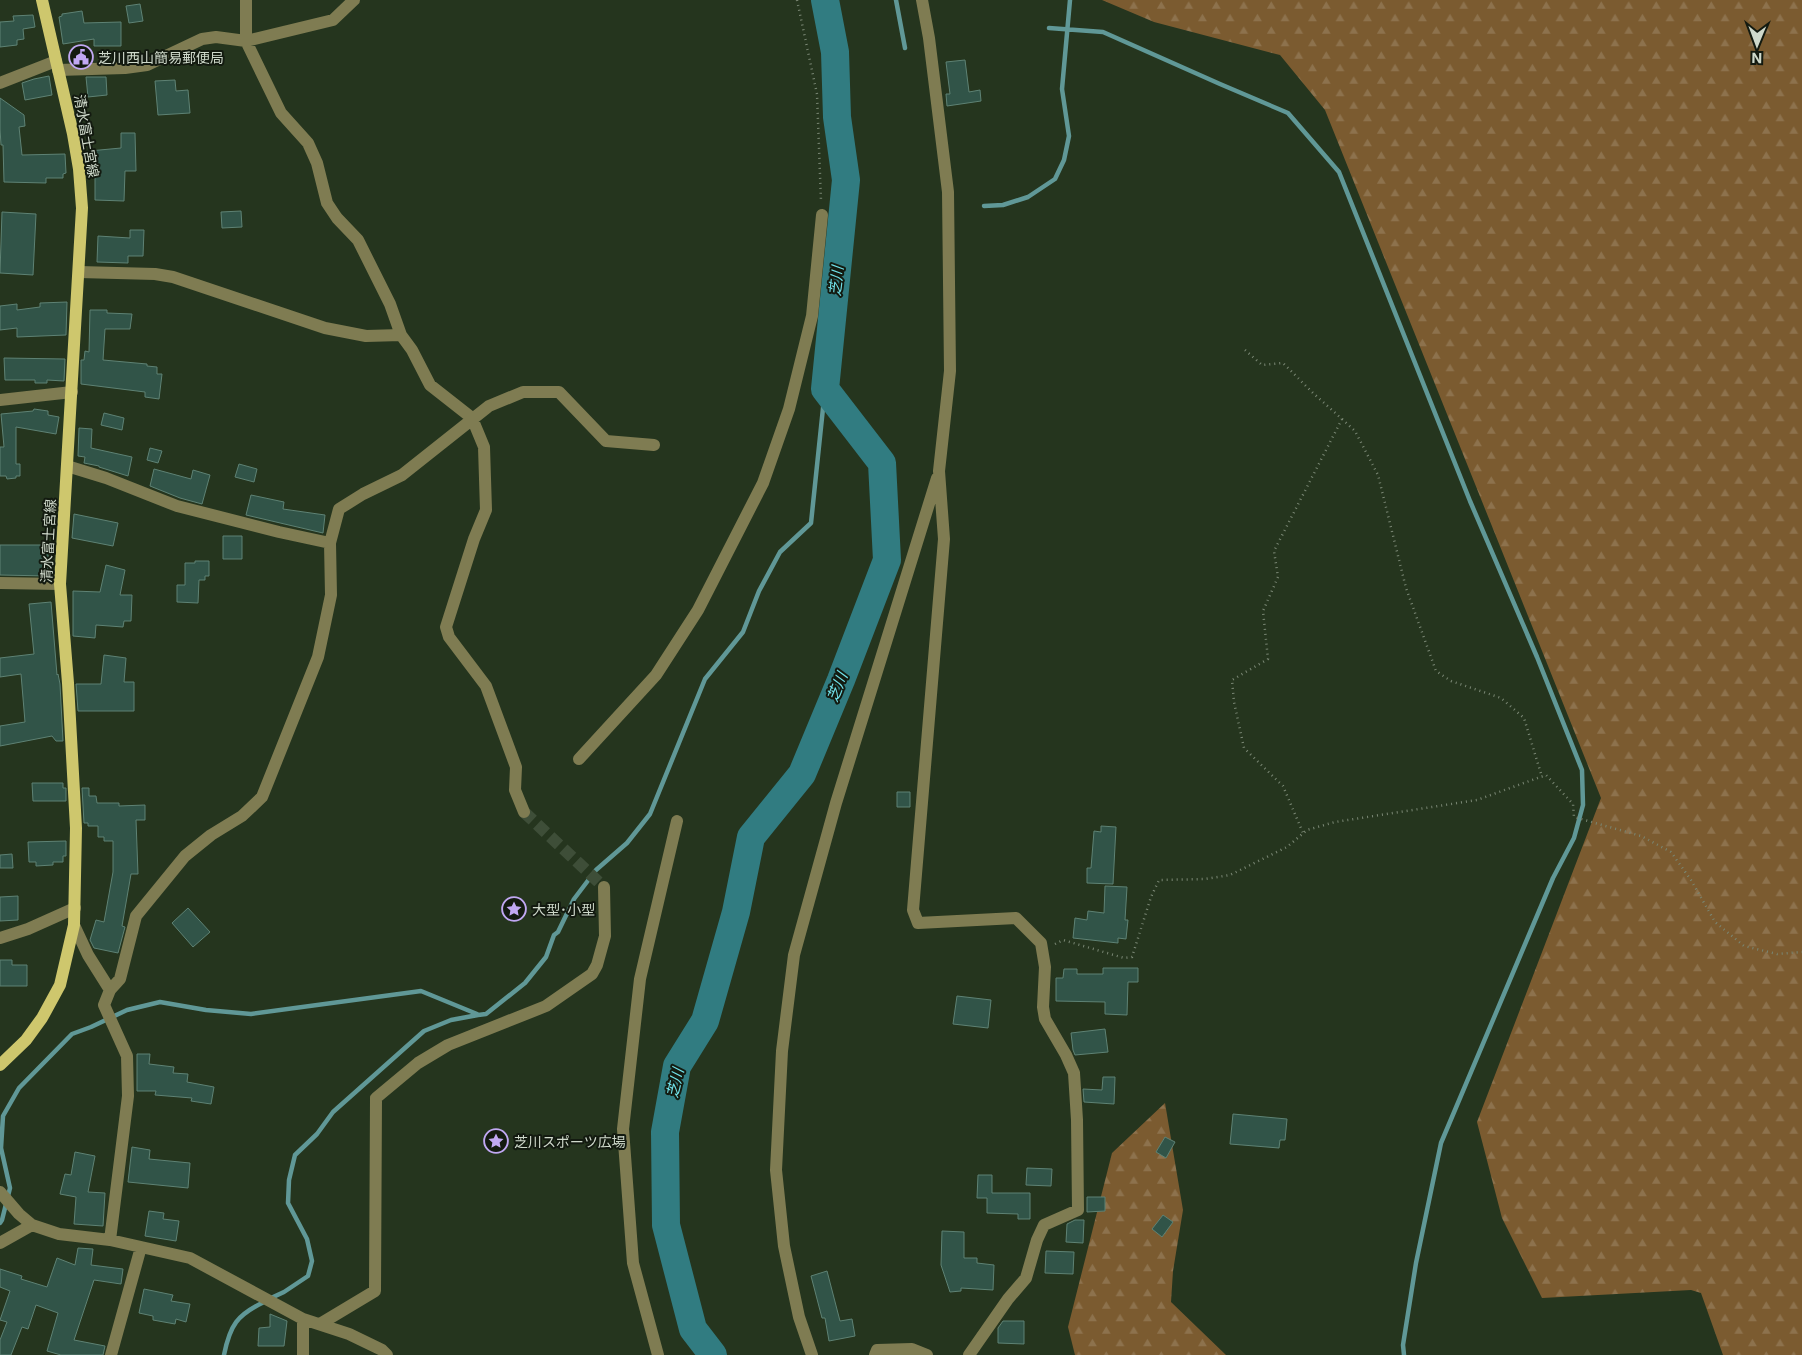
<svg xmlns="http://www.w3.org/2000/svg" width="1802" height="1355" font-family="Inter,'Noto Sans JP',sans-serif">
	<style>
		.forest { fill: url(#forest-firs) }
		.lines { fill: none; stroke-linecap: round; stroke-linejoin: round }
		.stream { stroke: #609897; stroke-width: 4.5 }
		.river { stroke: #317c81; stroke-width: 28 }
		.building { fill: #315448; stroke: #5e8274 }
		.minor-tunnel { stroke: #3e4e38; stroke-width: 12; stroke-dasharray: 12 6; stroke-linecap: butt }
		.path { stroke: #7a8774; stroke-width: 2.5; stroke-dasharray: 1 4; stroke-linecap: butt }
		.minor { stroke: #7f7c52; stroke-width: 12 }
		.major { stroke: #cec76d; stroke-width: 12 }
		.labels { text-anchor: middle; dominant-baseline: central; stroke-width: 4; stroke-linejoin: round; paint-order: stroke }
		.poi-label { font-size: 14px; fill: #cfd9cb; stroke: #131a10; text-anchor: start }
		.street-label { font-size: 14px; fill: #cfd9cb; stroke: #131a10 }
		.water-label { font-size: 15px; font-style: italic; fill: #72e3eb; stroke: #131a10 }
	</style>
	<defs>
		<pattern id="forest-firs" width="22" height="20" patternUnits="userSpaceOnUse" patternTransform="scale(1.25)"><rect width="22" height="20" fill="#7b5b30"/><path d="M5 1l3.5 6h-7zM16 11l3.5 6h-7z" fill="#8d724d"/></pattern>
	</defs>
	<rect width="100%" height="100%" fill="#25351e"/>
	<path class="forest" d="M1102 0H1802V1355H1723L1701 1293 1691 1290 1542 1298 1502 1218 1477 1122 1601 798 1325 110 1280 55 1154 22Z
		M1165 1103 1183 1210 1173 1271 1171 1302 1226 1355H1075L1068 1327 1112 1153Z"/>
	<g class="lines">
		<path class="stream" d="M896 0 905 48
			M1049 28 1103 32 1220 84 1288 113 1339 172 1470 501 1537 657 1582 770 1583 805 1574 838 1553 878 1441 1143 1416 1263 1403 1345 1404 1355
			M984 206 1003 205 1028 197 1055 179 1064 160 1069 136 1062 89 1070 0
			M0 1223 2 1220 10 1188 1 1148 3 1116 19 1088 72 1034 91 1027 127 1010 160 1002 206 1010 251 1014 421 991 477 1014
			M271 1298 284 1292 308 1276 312 1261 307 1239 288 1203 289 1180 295 1155 317 1134 333 1112 424 1031 451 1020 478 1015 486 1014 525 983 546 957 554 935 558 932 574 899 596 870 627 843 650 814 705 679 743 632 759 591 780 552 811 523 825 389
			M224 1355C230 1325 237 1315 264 1302"/>
		<path class="river" d="M713 1355 693 1329 666 1225 665 1132 677 1066 705 1021 736 912 751 837 802 774 841 680 887 560 882 463 825 389 846 180 837 117 835 52 825 0"/>
	</g>
	<path class="building" d="M140 4 143 21 129 23 126 6Z
		M82 11 84 23 121 22V46H94V39L63 44 59 17 62 16V14Z
		M33 15 35 27 23 29 24 39 17 40V45L0 47V22L14 21 13 16Z
		M965 60 969 92 980 90 981 101 947 106 946 94H950L946 62Z
		M49 76 52 95 25 100 22 83 34 79Z
		M86 77H106L107 95 88 97Z
		M175 80 176 91 188 90 190 113 158 115 155 81Z
		M0 98 24 115 25 126 19 127 22 155 65 154 66 173 63 174V178H46V183L4 182 3 145H1L0 129Z
		M121 133H135L136 171H125L124 201 95 200V174L90 175 89 151 121 148Z
		M241 211 242 227 222 228 221 212Z
		M2 212 36 214 33 275 0 273Z
		M130 230H144L143 256H128V263L97 262 98 236 130 238Z
		M67 302 66 335 17 337V328L0 330V306L17 304V310L40 307V303Z
		M90 310H107V313L132 314 130 329H105L103 360 147 364V366L157 367V374H162L159 399 145 397V392L81 384V360H84L85 351 89 352Z
		M4 358 65 359 64 381 47 380V383H35V380H5Z
		M34 409 48 411V415L59 417 56 434 16 427V464H20V476H16V478L7 479 6 476H0V447H4L1 414 33 411Z
		M104 413 124 418 122 430 101 425Z
		M79 428 92 429 91 448 132 457 128 476 99 467V466L84 463 85 457 78 456Z
		M150 448 162 451 158 463 147 460Z
		M239 464 257 469 254 482 235 477Z
		M154 469 191 479 193 470 210 475 202 504 180 498 150 486Z
		M251 495 284 502 283 509 325 515 323 533 246 515Z
		M74 514 118 523 113 546 72 538Z
		M223 536H242V559H223Z
		M0 545H48V576L0 575Z
		M195 561H209V576H205V580H199L198 603 177 602V585H185V563H195Z
		M106 565 125 570 120 595H132L131 621H124L123 627 96 625 95 638 73 636V591L100 592Z
		M51 602 57 675 58 674 60 684 63 741H56L52 736 0 746V726L25 722 21 674 0 677V658L34 654 29 604Z
		M104 655 126 658 124 682H134V711H78L76 684H101Z
		M32 783H63V788H66V801H33Z
		M82 788H89V796H96L97 803H119V806L145 805V820H136L138 874H131L122 926 125 927 118 953 94 948 90 940 96 920 104 922 113 872V841H104V837H98V826H88V823H84Z
		M897 792H910V807H897Z
		M1101 826 1116 827 1113 884 1087 883V868H1091L1094 831 1101 832Z
		M66 841V856H63V862H53V865L36 866V862H29L28 842Z
		M12 854 13 868H0V855Z
		M1105 886 1127 887 1125 920H1128L1126 939 1118 938V943L1073 938 1075 918 1087 920 1088 911 1104 913Z
		M18 896V920L0 921V897Z
		M188 908 210 932 193 947 172 923Z
		M0 960H12V965H27V986H0Z
		M1103 968H1138V982H1128L1127 1015 1105 1014V1002L1056 1001V978H1063L1064 969H1077V974H1103Z
		M957 996 991 1000 988 1028 953 1024Z
		M1105 1029 1108 1052 1075 1055 1073 1050 1071 1033Z
		M137 1054H150L149 1064 174 1067 173 1073 188 1074 187 1082 214 1087 211 1104 191 1101 192 1098 155 1095 156 1091H137Z
		M1103 1077H1115L1114 1104 1084 1102 1083 1089 1102 1090Z
		M1233 1114 1287 1119 1285 1140H1280L1279 1148 1230 1144Z
		M1165 1137 1175 1142 1166 1158 1156 1152Z
		M132 1147 150 1150 149 1159 190 1163 188 1188 128 1182Z
		M75 1152 95 1156 88 1192 105 1193 103 1226 74 1224 76 1197 60 1194 65 1174 71 1175Z
		M1027 1168 1052 1169 1051 1186 1026 1185Z
		M978 1175H992V1193H1030V1219H1018V1214L987 1213V1198H977Z
		M1087 1197H1105V1211L1087 1212Z
		M149 1211 164 1213 163 1219 179 1221 176 1241 145 1236Z
		M1163 1215 1173 1222 1162 1237 1152 1229Z
		M1075 1220H1084L1083 1243 1066 1242 1067 1224Z
		M942 1231 964 1232V1258H977V1263L994 1265 993 1290 961 1288V1291L950 1292 941 1265Z
		M78 1248 93 1249 91 1265 123 1269 121 1284 94 1280 74 1340 105 1346 103 1355H61L47 1351 58 1313 36 1305 28 1329 22 1327 11 1355H0V1340L7 1322 0 1320 10 1291 0 1287V1269L22 1276 21 1279 47 1287 57 1258 75 1265Z
		M1046 1251 1074 1252 1073 1274 1045 1273Z
		M827 1271 840 1321 852 1319 855 1336 829 1341 825 1318H822L811 1276Z
		M144 1289 173 1295 171 1301 190 1304 186 1322 176 1319 175 1324 153 1320V1316L139 1313Z
		M270 1314 287 1321 284 1346H258L259 1328 270 1327Z
		M1003 1321H1024V1344L998 1343V1328Z"/>
	<g class="lines">
		<path class="minor-tunnel" d="M524 812 604 887"/>
		<path class="path" d="M797 0 817 94 821 201
			M1245 350 1262 365 1283 363 1313 393 1342 419 1274 551 1278 577 1263 611 1268 659 1232 680 1234 702 1244 748 1283 786 1303 833
			M1342 419 1355 431 1378 475 1406 588 1436 671 1451 681 1501 698 1524 718 1542 777
			M1055 944 1063 940 1124 958 1132 957 1151 897 1159 880 1205 879 1230 875 1287 847 1307 830 1335 822 1477 800 1546 775 1573 804 1574 817 1641 836 1671 852 1691 880 1715 922 1744 946 1777 954 1802 952"/>
		<path class="minor" d="M246 0V41L281 113 308 143 317 163 327 203 337 218 358 240 390 304 401 335 412 350 430 385 472 418 484 447 486 510 474 539 446 627 449 637 486 686 516 767 515 790 524 812
			M922 0 929 38 948 192 950 371 939 471 944 539 913 910 918 923 1016 918 1041 943 1045 967 1043 1007 1045 1019 1066 1055 1074 1073 1077 1120 1078 1210 1044 1225 1037 1240 1026 1278 1008 1299 969 1355
			M58 70 125 68 147 65 202 39 216 37 246 41 333 20 354 0
			M0 83 56 61
			M79 272 155 274 173 277 325 328 366 336 401 335
			M0 400 72 392
			M67 466 106 478 177 506 279 532 330 543
			M0 583 60 584
			M579 759 656 675 698 610 763 483 789 409 812 316 822 215
			M74 925 88 955 110 990 104 1005 127 1056 128 1096 110 1240
			M0 938 28 929 75 908
			M110 990 120 979 136 916 185 856 211 835 242 816 262 797 318 657 331 595 330 543 339 509 363 494 402 475 489 406 523 392H559L606 441 654 445
			M0 1192 19 1214 32 1225 59 1234 110 1240 190 1258 303 1319 349 1334 382 1350 387 1355
			M0 1243 32 1225
			M320 1324 375 1291 376 1098 418 1063 448 1045 546 1006 592 974 597 965 605 936 604 887
			M111 1355 141 1247
			M303 1355V1319
			M658 1355 633 1263 623 1129 640 979 677 821
			M812 1355 799 1317 784 1246 776 1170 782 1051 794 955 836 803 937 478
			M875 1355 877 1350 912 1349 927 1355"/>
		<path class="major" d="M0 1065 26 1040 42 1018 60 985 74 925 76 828 68 683 60 584 82 208 79 169 73 134 42 0"/>
	</g>
	<defs>
		<g id="civic-ring" transform="scale(1.25)"><circle r="9.5" fill="#131a10" stroke="#c1a8f3" stroke-width="1.5"/><path d="M-.6-6.5H3V-4.5H.6V-3L4-1V1h2V6H-6V1h2V-1L-.6-3ZM-1.2 2.5V6h2.4V2.5Z" fill="#c1a8f3"/></g>
		<g id="sight-ring" transform="scale(1.25)"><circle r="9.5" fill="#131a10" stroke="#c1a8f3" stroke-width="1.5"/><path d="M0-6L1.8-2.2L6-1.7L2.9 1.2L3.7 5.4L0 3.3L-3.7 5.4L-2.9 1.2L-6-1.7L-1.8-2.2Z" fill="#c1a8f3"/></g>
	</defs>
	<g fill-rule="evenodd">
		<use href="#civic-ring" x="81" y="57"/>
		<use href="#sight-ring" x="514" y="909"/>
		<use href="#sight-ring" x="496" y="1141"/>
	</g>
	<g class="labels">
		<g class="poi-label">
			<text x="98" y="57">芝川西山簡易郵便局</text>
			<text x="532" y="909">大型･小型</text>
			<text x="514" y="1141">芝川スポーツ広場</text>
		</g>
		<g class="street-label">
			<text transform="translate(87 136) rotate(80)">清水富士宮線</text>
			<text transform="translate(48 541) rotate(-87)">清水富士宮線</text>
		</g>
		<g class="water-label">
			<text transform="translate(836 281) rotate(-84)">芝川</text>
			<text transform="translate(837 687) rotate(-68)">芝川</text>
			<text transform="translate(675 1083) rotate(-77)">芝川</text>
		</g>
	</g>
	<g transform="translate(1757 45) rotate(181)" stroke="#131a10" stroke-width="4" paint-order="stroke">
	<path d="M0-4L9 19L0 12L-9 19Z" fill="#cfd9cb"/>
	<text y="-8" font-size="14" font-weight="bold" text-anchor="middle" fill="#cfd9cb">N</text>
	</g>
</svg>
